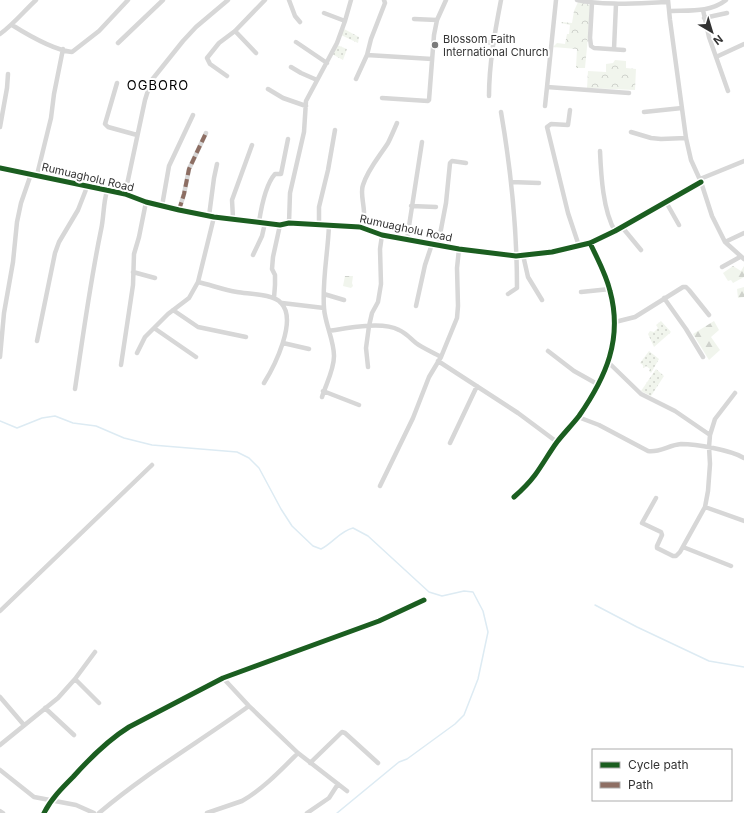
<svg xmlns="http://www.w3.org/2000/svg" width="744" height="813" font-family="Inter,sans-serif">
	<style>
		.grass { fill: url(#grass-dots) }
		.forest { fill: url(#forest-firs) }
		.park { fill: url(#park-crowns) }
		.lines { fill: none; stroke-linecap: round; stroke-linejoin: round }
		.stream { stroke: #ddebf3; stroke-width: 1.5 }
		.minor { stroke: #d7d7d7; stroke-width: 4.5 }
		.quiet { stroke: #8d6e63; stroke-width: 4; stroke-dasharray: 8 4; stroke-linecap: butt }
		.cycleway-casing { stroke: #fff; stroke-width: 8 }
		.cycleway { stroke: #1b5e20; stroke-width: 5 }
		.poi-dot { fill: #7a7a7a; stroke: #fff; stroke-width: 1.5 }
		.labels { text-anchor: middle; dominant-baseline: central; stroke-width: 4; stroke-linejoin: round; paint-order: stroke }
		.poi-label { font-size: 11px; fill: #333; stroke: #fff; text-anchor: start }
		.street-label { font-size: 11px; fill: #333; stroke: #fff }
		.quarter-label { font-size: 13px; letter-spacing: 1px; fill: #000; stroke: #fff }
	</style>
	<defs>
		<pattern id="grass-dots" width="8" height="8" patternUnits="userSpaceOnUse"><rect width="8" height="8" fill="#f1f5ed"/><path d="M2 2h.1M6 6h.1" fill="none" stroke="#cfd2cc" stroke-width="1.8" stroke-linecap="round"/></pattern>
		<pattern id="forest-firs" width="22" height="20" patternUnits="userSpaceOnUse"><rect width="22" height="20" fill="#f1f5ed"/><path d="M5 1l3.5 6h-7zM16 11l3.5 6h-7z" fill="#cfd2cc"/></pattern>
		<pattern id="park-crowns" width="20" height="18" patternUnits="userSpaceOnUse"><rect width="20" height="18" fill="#f1f5ed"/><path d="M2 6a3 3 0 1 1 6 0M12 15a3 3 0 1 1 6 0" fill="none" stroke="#cfd2cc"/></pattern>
	</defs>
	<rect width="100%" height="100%" fill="#fff"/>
	<path class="grass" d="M344 29 359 37 358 43 341 35Z
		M337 45 347 49 343 60 332 54Z
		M661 321 671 332 654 347 648 334 650 331 654 332 658 328 656 325Z
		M649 351 659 359 651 373 649 371 650 369 646 366 644 368H643V365L640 363Z
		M656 369 664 376 651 396 641 391Z"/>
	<path class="forest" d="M733 266 741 271 744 266V277L733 283 731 280 728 281 723 273Z
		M345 276H353L352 283 353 286 351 288 343 286Z
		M744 287V297L738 298 737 289Z
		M714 321 719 330 711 337 720 350 709 360 693 334Z"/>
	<path class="park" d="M578 2 591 5 585 68H576L577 49 553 47 557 43 565 44 567 34H569L570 25 561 23V22L572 23 574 11Z
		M615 60 626 61V68L636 69 635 90 587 88 588 71 606 72V64L613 63Z"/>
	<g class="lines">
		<path class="stream" d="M0 421 17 428 42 418 55 416 73 423 96 426 124 438 152 445 237 452 249 458 259 468 281 509 292 526 313 546 321 549C333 543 340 531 353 528L368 536 429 592 442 596 464 591 473 592 483 611 488 632 478 679 464 715 455 724 407 759 399 762 337 813
			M595 605 637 627 709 661 744 667"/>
		<path class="minor" d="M289 0 295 16 300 22
			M556 0 547 87 629 93
			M577 0C607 6 638 3 668 2
			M668 0 670 20 686 138 691 160 701 182 712 216 725 242 744 259
			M592 3 590 38 591 46 594 48 624 50
			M703 10 709 37 728 91
			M669 11C688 10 710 13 726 0
			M324 13 345 21
			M704 18 727 13
			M414 19 437 20
			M12 25C28 35 54 50 72 52L99 31 128 0
			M235 31 256 53
			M0 34C14 24 24 11 36 0
			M479 41 494 43
			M296 42 327 63
			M118 43 163 0
			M614 49 616 4
			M367 55 432 59
			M716 57 744 44
			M291 67 301 73 317 80
			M227 76 210 64 207 58 219 43 235 31 265 0
			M356 79 367 55 371 39 385 3 384 0
			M117 83 105 124 108 127 137 135
			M268 89 283 98 306 106
			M489 96C489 64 495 31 501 0
			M382 98 428 101 429 100 434 35 437 20 446 0
			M545 106 547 87
			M570 110 568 125 551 124 547 127 568 213 579 246
			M501 112C511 170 517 229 517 288L508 294
			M644 112 682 108
			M0 127 7 88 8 74
			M631 132 651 138 661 139 686 138
			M600 151C601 175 603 211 615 231
			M0 168 125 194 146 202 179 210 214 217 280 225 289 223 360 227 382 235 459 249 516 256 552 252 590 243 615 231 701 182
			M37 175 51 118 54 94 63 49
			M700 179 744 161
			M511 182 539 183
			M125 194 145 100 151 81 183 41 196 27 228 0
			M666 202 679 225
			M162 206 169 166 193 115
			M411 206 436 207
			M179 210 184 194 189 169 206 133
			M209 216 214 178 217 164
			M233 218 232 200 252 145
			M259 222C261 209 266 184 275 174H281L288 139
			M289 223 290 193 304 132 306 101 337 43 345 21 351 0
			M319 224V207L328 170 335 130
			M360 227C360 222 363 217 364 213 364 204 360 192 363 185 368 169 379 157 388 143 391 137 394 130 397 123
			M622 227 641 250
			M407 239 422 142
			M725 242 744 233
			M438 245 446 203 450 163 452 161 466 163
			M253 255 262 236 265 223
			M523 255 528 277 542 300
			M722 267 740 257
			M133 272 155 278
			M198 282C211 285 224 290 237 292 248 294 274 294 281 303 298 320 274 367 264 383
			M581 292 610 289
			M324 294 344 300
			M274 298 275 285V275L272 269 273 257 280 225
			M664 298 686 329 703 357
			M282 303 324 308
			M416 306 425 265 432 244
			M173 310 198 327 246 337
			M615 322 635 317 683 287H686L689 290 709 315
			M154 328 196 357
			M329 331C348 328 382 321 399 330 406 333 411 339 416 343 424 349 433 352 441 357
			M37 341 55 253 59 242 78 210 87 187
			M283 343 309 349
			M548 351 574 371 599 385
			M137 353 145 337 168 314 189 298 198 282 214 217
			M0 357 4 313 13 262 17 222 21 203 31 174
			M438 361 518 413 557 442
			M608 362 641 394 675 411 710 435
			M121 365 133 285 134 254 139 237 146 202
			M368 367 366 348 369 326 372 313 378 302 381 284 380 249 382 235
			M75 389C83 336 90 283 101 230 104 217 103 204 107 191
			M323 391 359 405
			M322 397C326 384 334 370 334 356 334 340 325 324 324 308 322 280 328 253 329 225
			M578 417 599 425 648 451C659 453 669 445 681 444 696 444 731 450 744 458
			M450 443 477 386
			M380 486 413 418 429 377 441 357 457 318 458 306 457 268 459 249
			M514 497C522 490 529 483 535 475 543 464 549 453 557 442 564 433 572 425 579 416 606 377 623 339 610 291 606 274 597 258 590 243
			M656 498 642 523 661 532 662 535 657 546V548L673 556H676L680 552 705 507 708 491 710 464 709 447 710 435 715 419 735 393
			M705 507 744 521
			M683 547 731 566
			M0 611 152 465
			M223 678 249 706 298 753 347 791
			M75 679 99 703
			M0 697 24 725
			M45 708 74 735
			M0 745 58 698 75 679 95 652
			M310 763 342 732 345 733 378 763
			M0 770 34 797 76 805 94 813
			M0 811 3 813
			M44 813C51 799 62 788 73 777 90 758 108 740 129 727L223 678 379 621 424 600
			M99 813C146 773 199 742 249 706
			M207 813 242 801C263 789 281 770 298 753
			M307 813 329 798 338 784"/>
		<path class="quiet" d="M179 210 184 194 189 169 206 133"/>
		<g class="cycleway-casing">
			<path id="cycleway" d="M0 168 125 194 146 202 179 210 214 217 280 225 289 223 360 227 382 235 459 249 516 256 552 252 590 243 615 231 701 182
				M514 497C522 490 529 483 535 475 543 464 549 453 557 442 564 433 572 425 579 416 606 377 623 339 610 291 606 274 597 258 590 243
				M44 813C51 799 62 788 73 777 90 758 108 740 129 727L223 678 379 621 424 600"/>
		</g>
		<use href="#cycleway" class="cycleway"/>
	</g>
	<circle class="poi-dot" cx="435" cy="45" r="4"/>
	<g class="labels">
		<g class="poi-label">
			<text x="443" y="39">Blossom Faith<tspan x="443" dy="13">International Church</tspan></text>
		</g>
		<g class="street-label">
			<text transform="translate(88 177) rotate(13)">Rumuagholu Road</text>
			<text transform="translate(406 228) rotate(12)">Rumuagholu Road</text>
		</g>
		<g class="quarter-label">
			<text x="158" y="85">OGBORO</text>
		</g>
	</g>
	<rect x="592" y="749" width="140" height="52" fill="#ffffff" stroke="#adadad"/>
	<rect x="600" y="762" width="20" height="6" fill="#1b5e20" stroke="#adadad"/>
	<text x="628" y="769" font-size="12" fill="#333333">Cycle path</text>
	<rect x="600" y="782" width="20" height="6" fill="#8d6e63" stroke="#adadad"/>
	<text x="628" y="789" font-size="12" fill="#333333">Path</text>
	<g transform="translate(712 32) rotate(142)" stroke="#ffffff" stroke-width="3" paint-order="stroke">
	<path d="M0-3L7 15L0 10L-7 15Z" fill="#333333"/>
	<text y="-6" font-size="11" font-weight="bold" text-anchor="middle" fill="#333333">N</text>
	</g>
</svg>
